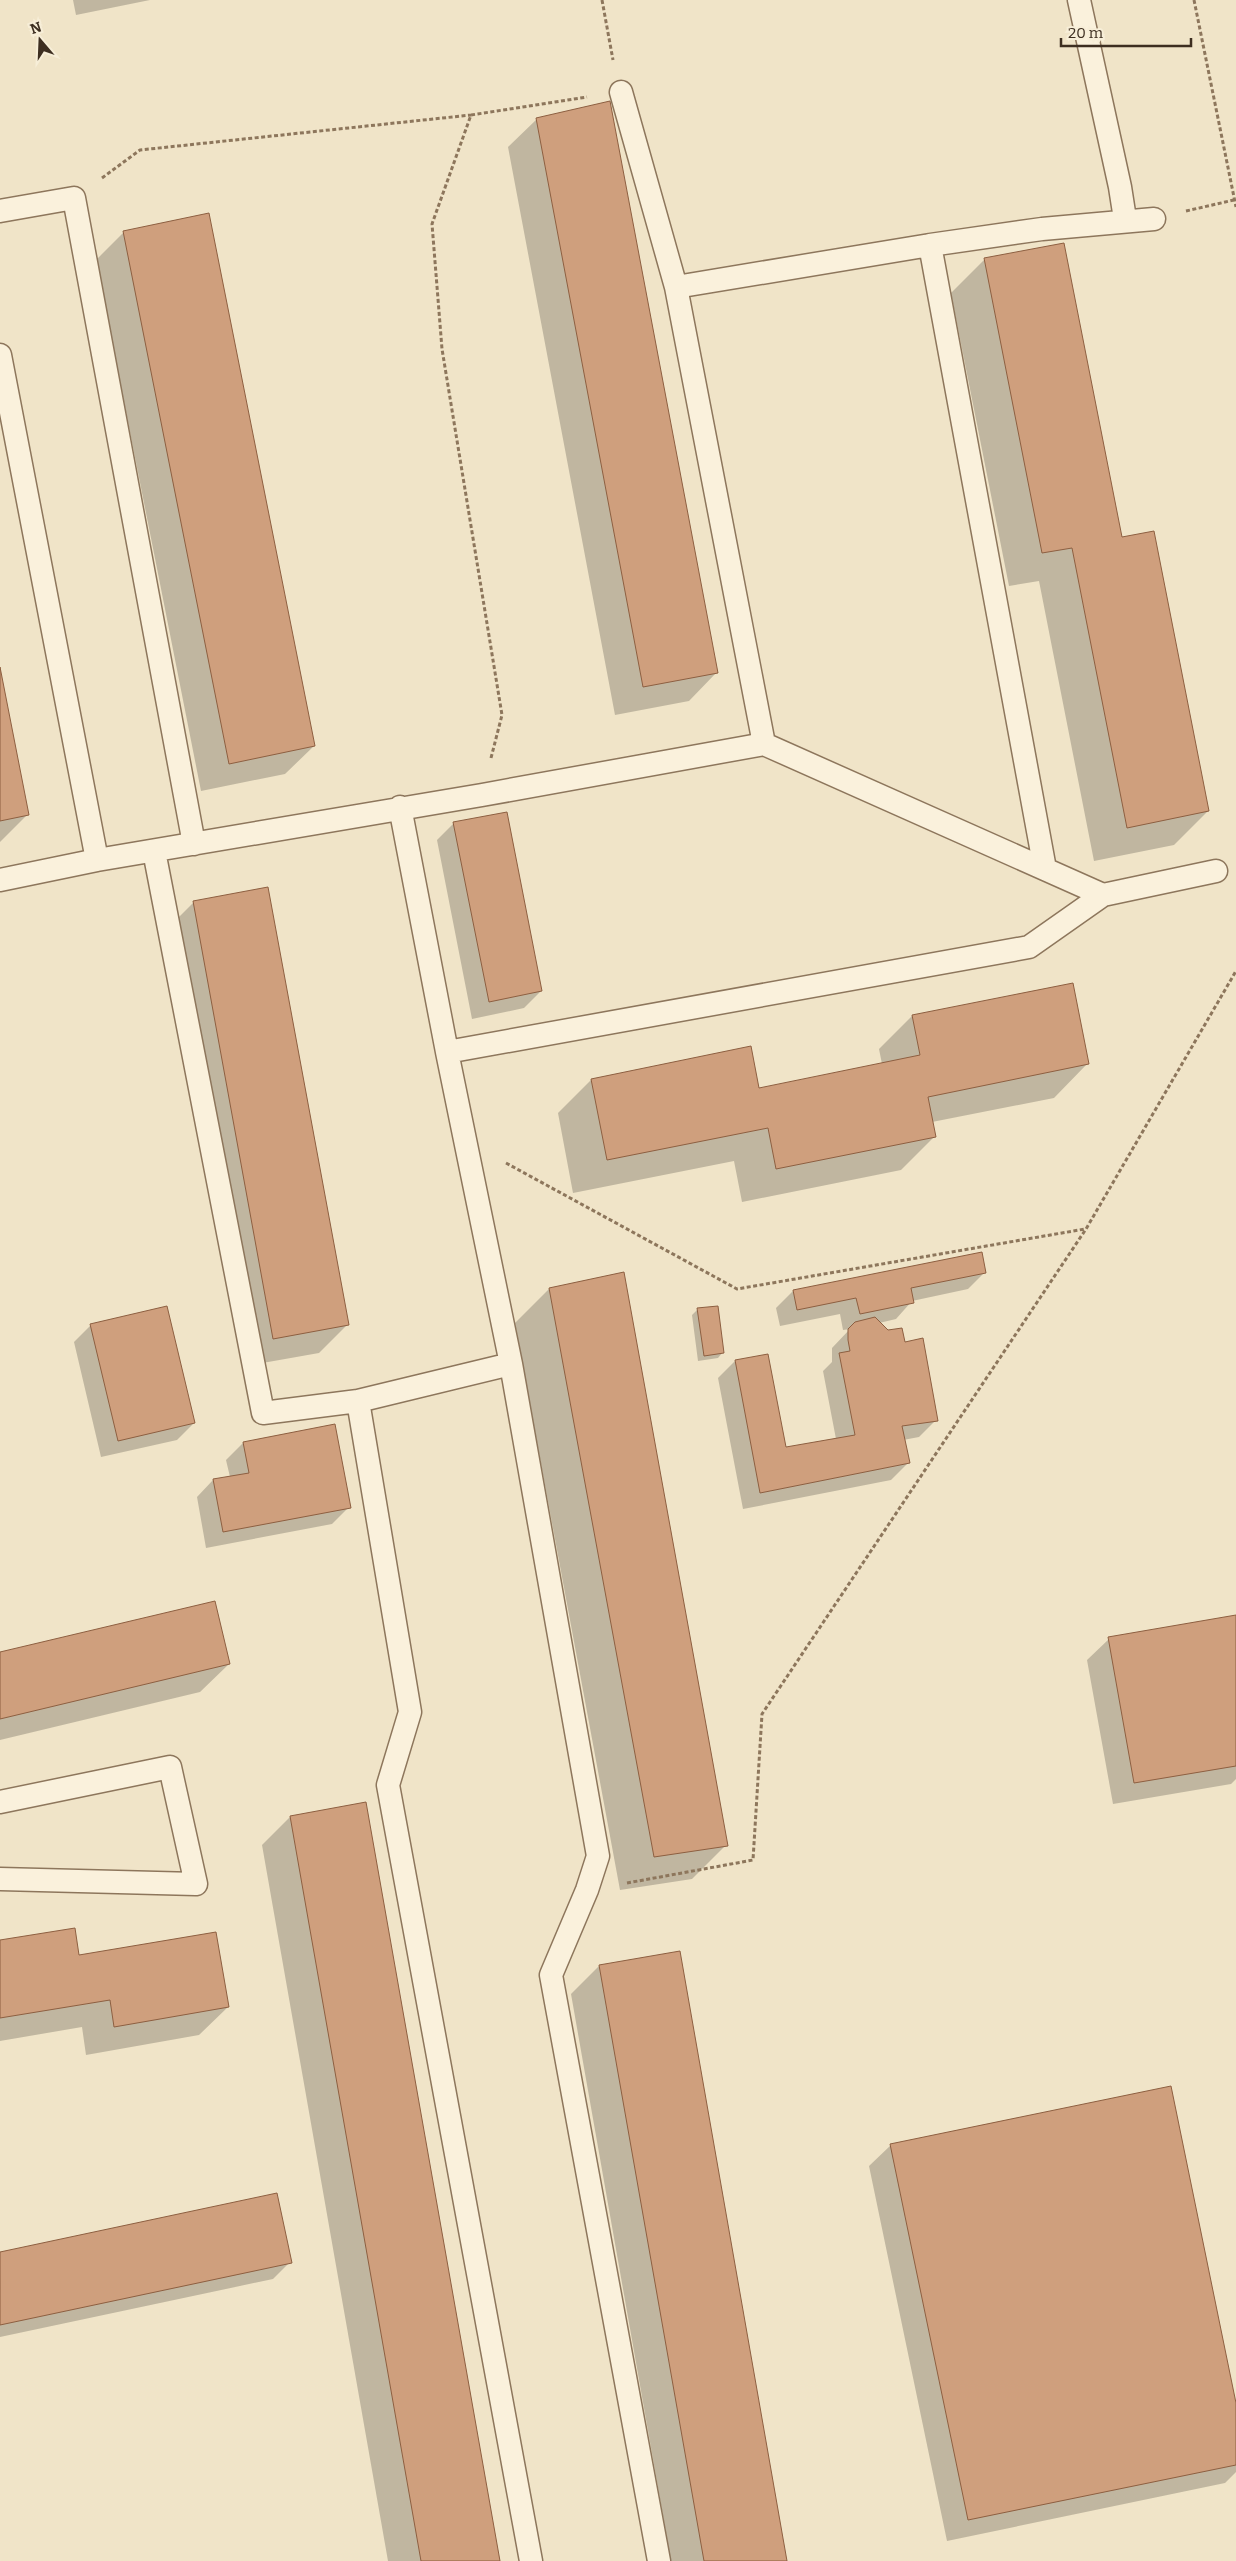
<svg xmlns="http://www.w3.org/2000/svg" width="1236" height="2561" font-family="Bitter,serif">
	<style>
		.shadow { fill: #0003 }
		.building { fill: #cf9f7d; stroke: #8d5f41 }
		.lines { fill: none; stroke-linecap: round; stroke-linejoin: round }
		.service-casing { stroke: #8d765c; stroke-width: 25 }
		.path { stroke: #8d765c; stroke-width: 3; stroke-dasharray: 4 2.5; stroke-linecap: butt }
		.service { stroke: #faf1dc; stroke-width: 22 }
	</style>
	<rect width="100%" height="100%" fill="#f0e4c8"/>
	<path class="shadow" d="M73 0H150L76 15Z
		M537 119 717 672 689 701 615 715 508 147Z
		M124 232 314 746 285 774 201 791 96 260Z
		M985 259 1121 539 1208 811 1174 845 1094 861 1039 581 1009 586 951 293Z
		M0 674 28 814 0 842Z
		M454 823 541 991 524 1008 472 1019 437 840Z
		M194 902 347 1325 319 1353 245 1366 165 931Z
		M912 1016 1087 1064 1054 1098 932 1122 935 1136 901 1170 742 1202 734 1161 573 1193 558 1113 591 1080 758 1089 882 1064 879 1049Z
		M981 1254 985 1272 968 1289 912 1301 896 1319 879 1323 904 1343 936 1420 919 1437 903 1440 908 1463 891 1480 743 1509 718 1378 735 1361 785 1448 836 1439 823 1371 832 1362V1348L850 1329 843 1330 840 1314 780 1326 776 1308 793 1291Z
		M549 1289 726 1845 692 1879 620 1890 515 1323Z
		M698 1309 723 1352 718 1358 698 1361 692 1315Z
		M91 1325 194 1423 177 1440 101 1457 74 1342Z
		M243 1443 349 1507 332 1524 206 1548 197 1497 213 1480 230 1477 226 1460Z
		M1236 1616V1779L1231 1784 1113 1804 1087 1660 1109 1639Z
		M0 1653 229 1664 200 1692 0 1740Z
		M365 1803 499 2561H388L262 1845 290 1817Z
		M0 1941 78 1957 228 2007 199 2035 86 2055 82 2027 0 2041Z
		M599 1966 786 2561H671L571 1994Z
		M891 2145 1236 2409V2472L1225 2483 947 2541 869 2166Z
		M0 2253 290 2262 273 2279 0 2337Z"/>
	<path class="building" d="M610 101 718 673 643 687 536 118Z
		M209 213 315 746 229 764 123 231Z
		M1064 243 1122 537 1154 531 1209 811 1127 828 1072 548 1042 553 984 258Z
		M0 667 29 815 0 821Z
		M507 812 542 991 489 1002 453 822Z
		M268 887 349 1325 273 1339 193 901Z
		M1073 983 1089 1064 928 1097 936 1137 776 1169 768 1128 607 1160 591 1079 751 1046 759 1088 920 1055 912 1015Z
		M982 1252 986 1273 911 1288 914 1303 860 1314 856 1298 797 1310 793 1290Z
		M624 1272 728 1846 654 1857 549 1288Z
		M167 1306 195 1423 118 1441 90 1324Z
		M718 1306 724 1353 704 1356 697 1308Z
		M875 1317 888 1330 902 1328 905 1342 923 1338 938 1421 902 1426 910 1463 760 1493 735 1360 768 1354 786 1447 855 1435 839 1353 850 1351 848 1340V1329L855 1322Z
		M335 1424 351 1508 223 1532 213 1479 249 1473 243 1442Z
		M215 1601 230 1664 0 1719V1652Z
		M1236 1615V1766L1134 1783 1108 1637Z
		M366 1802 500 2561H421L290 1816Z
		M75 1928 79 1955 216 1932 229 2007 114 2027 110 2000 0 2018V1940Z
		M680 1951 787 2561H704L599 1965Z
		M1171 2086 1236 2403V2465L968 2520 890 2144Z
		M277 2193 292 2263 0 2325V2252Z"/>
	<g class="lines">
		<g class="service-casing">
			<path id="service" d="M1079 0 1120 187 1125 219
				M621 92 676 287
				M0 211 74 198 194 844
				M930 245 1042 229 1154 219
				M0 355 97 860
				M764 744 676 287 930 245 1045 869
				M400 807 447 1052 1029 947 1103 895 1216 871
				M154 851 263 1413 358 1401 511 1364
				M0 880 97 860 482 795 764 744 1103 895
				M447 1052 511 1364 598 1856 587 1890 551 1975 659 2561
				M358 1401 410 1712 388 1785 531 2561
				M0 1802 170 1767 196 1884 0 1879"/>
		</g>
		<path class="path" d="M602 0 613 60
			M1194 0 1236 207
			M102 178 140 150 471 115
			M1186 211 1234 200
			M491 758 502 715 442 349 432 224 471 115 587 97
			M506 1163 737 1289 1085 1229
			M627 1883 753 1860 762 1714 1086 1229 1236 971"/>
		<use href="#service" class="service"/>
	</g>
	<g transform="translate(40 40) rotate(341)" stroke="#f7eed8" stroke-width="4" paint-order="stroke">
	<path d="M0-4L9 19L0 12L-9 19Z" fill="#3d2e20"/>
	<text y="-8" font-size="14" font-weight="bold" text-anchor="middle" fill="#3d2e20">N</text>
	</g>
	<path d="M1061 38v8h130v-8" fill="none" stroke="#3d2e20" stroke-width="2.5"/>
	<text x="1068" y="38" font-size="15" fill="#3d2e20" stroke="#f7eed8" stroke-width="4" paint-order="stroke">20 m</text>
</svg>
